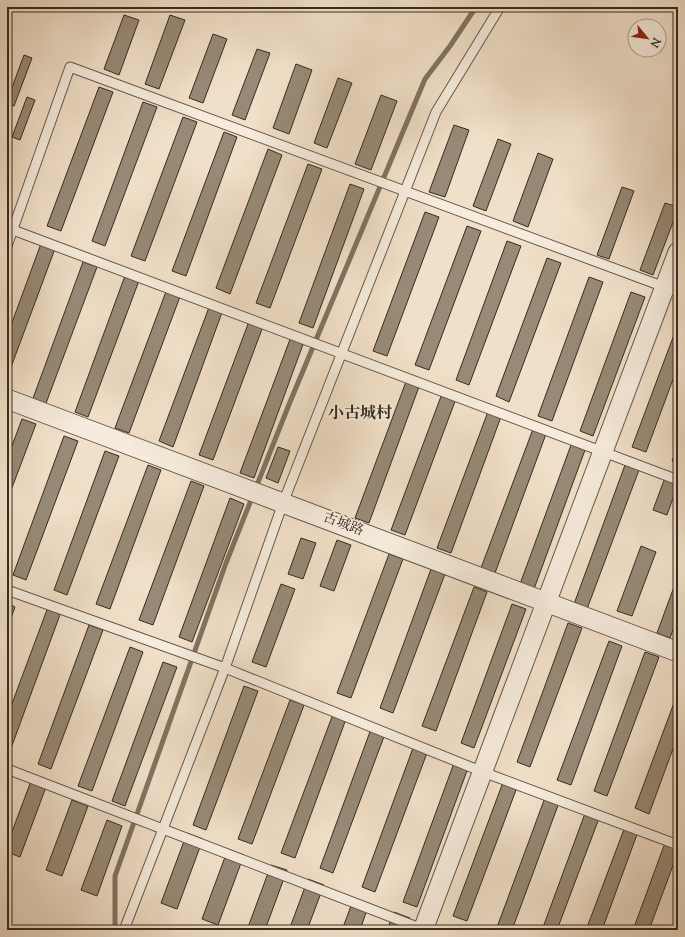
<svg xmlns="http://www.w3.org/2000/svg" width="685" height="937" font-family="'Sorts Mill Goudy','Noto Serif SC',serif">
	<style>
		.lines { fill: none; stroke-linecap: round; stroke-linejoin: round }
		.stream { stroke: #807362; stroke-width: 5 }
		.building { fill: #978a77; stroke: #362c1e }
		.service-casing { stroke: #655949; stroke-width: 11 }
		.minor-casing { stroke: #655949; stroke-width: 21 }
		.service { stroke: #f6ebdc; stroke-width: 9 }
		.minor { stroke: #f6ebdc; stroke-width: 19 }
		.labels { text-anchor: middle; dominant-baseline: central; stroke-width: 3; stroke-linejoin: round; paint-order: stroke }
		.street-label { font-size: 14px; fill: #362c1e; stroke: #f6ebdc }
		.quarter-label { font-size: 16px; font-weight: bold; fill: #362c1e; stroke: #f6ebdc }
	</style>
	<rect width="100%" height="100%" fill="#f1e0c9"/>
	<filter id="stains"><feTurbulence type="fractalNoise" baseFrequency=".005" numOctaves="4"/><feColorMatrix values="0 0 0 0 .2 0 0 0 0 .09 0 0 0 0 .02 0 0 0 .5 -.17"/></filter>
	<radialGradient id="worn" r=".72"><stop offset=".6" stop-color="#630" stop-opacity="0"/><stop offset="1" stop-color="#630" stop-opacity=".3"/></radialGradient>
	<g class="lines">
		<path class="stream" d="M115 930V876L226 563 290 402 425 79 450 46 476 7"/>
	</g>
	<path class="building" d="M124 15 139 20 119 75 104 69Z
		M170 15 185 20 159 89 145 84Z
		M213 34 227 39 203 103 189 98Z
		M257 49 270 53 245 120 232 115Z
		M8 50 12 51 7 65V52Z
		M24 55 32 58 14 106 7 103V101Z
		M296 64 312 70 289 134 273 128Z
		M338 78 352 83 327 148 314 143Z
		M99 87 113 92 61 231 47 226Z
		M381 95 397 101 371 170 355 164Z
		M27 97 35 100 20 140 12 137Z
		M143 102 157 107 105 246 92 241Z
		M183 117 197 122 145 261 131 256Z
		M454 125 469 130 445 197 429 192Z
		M224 132 237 137 186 276 172 271Z
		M498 139 511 144 486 211 473 206Z
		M268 149 282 155 230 294 216 288Z
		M538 153 553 159 528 227 513 221Z
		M308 164 322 169 270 308 256 303Z
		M350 184 364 189 313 328 299 323Z
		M622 187 634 191 609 259 597 255Z
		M665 203 678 207V209L653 275 640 270Z
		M425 212 439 217 387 356 373 351Z
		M467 226 481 231 429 370 415 365Z
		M42 241 56 246 7 378V336Z
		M507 241 521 246 469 385 456 380Z
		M547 258 561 263 509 402 496 396Z
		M83 262 97 267 45 406 32 401Z
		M126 273 140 278 88 417 75 412Z
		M589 277 603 282 552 421 538 416Z
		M167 289 181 294 129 433 115 428Z
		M631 292 645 297 593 436 580 431Z
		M211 302 224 307 173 447 159 441Z
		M251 316 265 321 213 460 199 455Z
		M678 324V366L646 452 632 447Z
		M292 334 305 339 254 478 240 473Z
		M407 379 420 384 369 523 355 518Z
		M443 391 457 396 405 535 391 530Z
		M489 409 502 414 451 553 437 548Z
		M22 419 36 424 10 493 7 492V459Z
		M533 429 546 434 495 573 481 568Z
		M64 436 78 441 26 580 13 575Z
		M571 445 585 450 534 589 520 584Z
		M678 446V464L672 461Z
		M278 447 290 451 278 483 266 478Z
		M105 451 119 456 67 595 54 590Z
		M148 465 161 470 110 609 96 604Z
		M625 465 639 470 587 609 574 604Z
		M666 475 678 484 667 515 653 510Z
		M191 481 204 486 153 625 139 620Z
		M230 498 244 504 192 642 179 637Z
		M301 538 316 543 303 579 288 574Z
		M337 540 351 545 334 591 320 586Z
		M641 546 656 552 632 616 617 611Z
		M389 554 403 559 351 698 337 693Z
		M431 569 445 574 393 713 380 708Z
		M678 576V617L670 638 657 633Z
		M281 584 295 589 266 667 252 662Z
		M474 587 487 592 436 731 422 726Z
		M7 603 15 607 7 629Z
		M512 604 526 609 474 748 461 743Z
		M48 607 61 612 10 751 7 750V717Z
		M568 623 582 628 530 767 517 762Z
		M89 625 103 630 51 769 38 764Z
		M609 641 622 646 571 785 557 780Z
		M130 647 143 652 92 791 78 786Z
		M645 652 659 657 607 796 594 791Z
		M163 662 177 667 125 806 112 801Z
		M244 686 258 691 206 830 193 825Z
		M678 692V735L649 814 635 808Z
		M290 700 304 705 252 844 238 839Z
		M333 714 346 719 295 858 281 853Z
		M371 729 385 734 333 873 320 868Z
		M413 748 427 753 375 892 362 887Z
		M454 763 468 768 417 907 403 902Z
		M505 777 519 782 467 921 453 916Z
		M31 781 46 787 20 857 7 852V845Z
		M546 795 560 800 512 930H496Z
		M72 800 88 806 62 876 46 870Z
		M587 808 601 813 557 930H542Z
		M107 820 122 826 97 896 81 890Z
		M626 824 639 829 602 930H586Z
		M187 833 203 839 177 909 161 903Z
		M665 843 678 848V852L649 930H633Z
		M228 849 244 855 218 925 202 919Z
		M271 865 287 870 265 930H247Z
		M308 879 324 885 307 930H289Z
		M354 898 369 904 360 930H342Z
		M394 912 410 918 405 930H387Z"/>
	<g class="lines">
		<g class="service-casing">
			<path id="service" d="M13 230 678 480
				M7 246 70 67 678 292
				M7 590 225 668 483 772 678 845
				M7 769 425 930
				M124 930 225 668 283 503 436 112 500 7"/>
		</g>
		<g class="minor-casing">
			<path id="minor" d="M7 399 678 652
				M423 930 678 252"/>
		</g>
		<use href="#service" class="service"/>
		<use href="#minor" class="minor"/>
	</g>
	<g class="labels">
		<g class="street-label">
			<text transform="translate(343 525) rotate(21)">古城路</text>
		</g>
		<g class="quarter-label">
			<text x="360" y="414">小古城村</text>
		</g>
	</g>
	<rect width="685" height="937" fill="none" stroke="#f1e0c9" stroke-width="24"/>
	<rect x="8" y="8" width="669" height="921" fill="none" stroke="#362c1e" stroke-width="2"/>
	<rect x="12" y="12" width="661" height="913" fill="none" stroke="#362c1e"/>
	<g transform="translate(647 38) rotate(119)"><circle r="19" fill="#f6ebdc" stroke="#a99f90"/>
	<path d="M0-3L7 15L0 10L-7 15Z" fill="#8f2418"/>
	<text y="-6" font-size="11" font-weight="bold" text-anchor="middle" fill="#362c1e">N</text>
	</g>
	<rect width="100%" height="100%" filter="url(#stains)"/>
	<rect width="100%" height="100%" fill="url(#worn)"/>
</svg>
